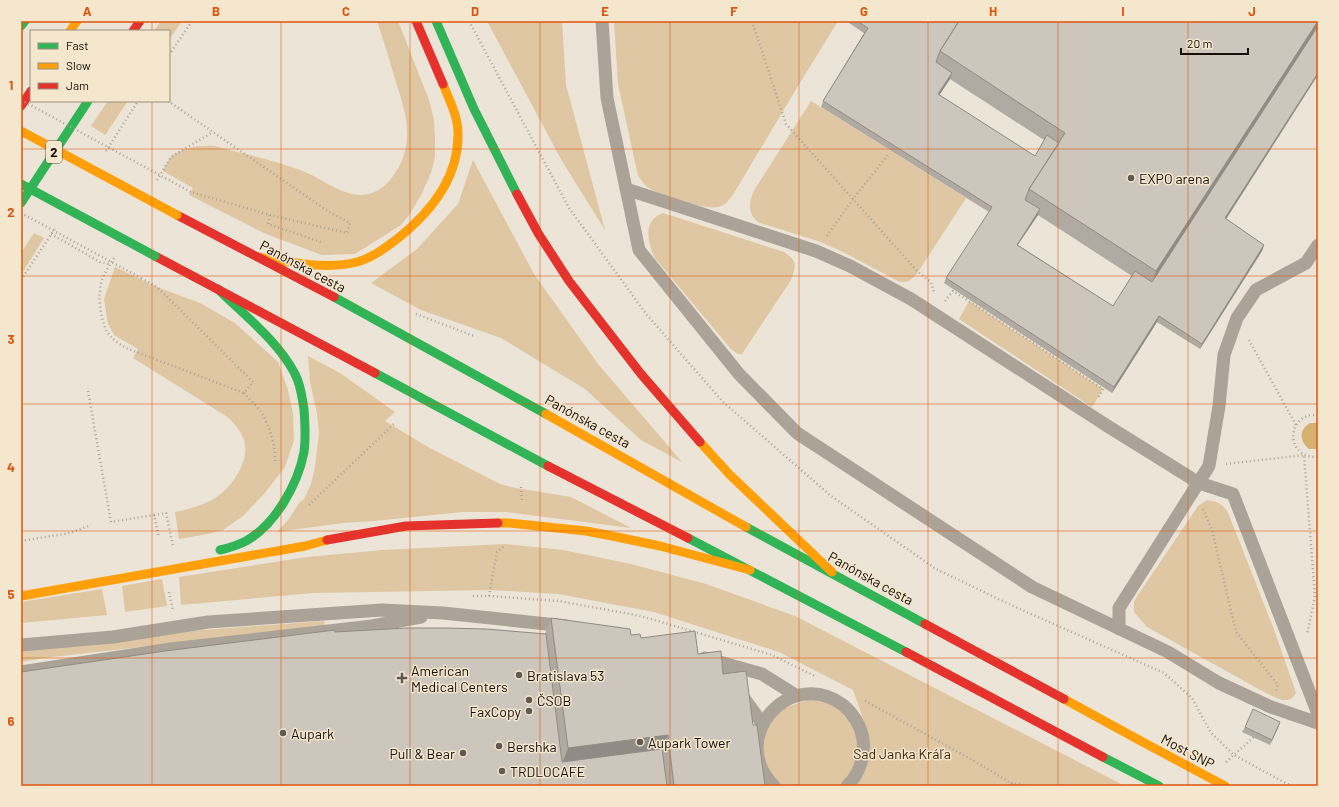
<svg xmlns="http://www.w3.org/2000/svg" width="1339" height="807" font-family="Barlow,sans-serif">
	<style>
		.green { fill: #dec7a2 }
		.water { fill: #d7b26f }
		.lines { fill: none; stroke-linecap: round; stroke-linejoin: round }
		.path { stroke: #a9a398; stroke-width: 2.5; stroke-dasharray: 1 3; stroke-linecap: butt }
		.lane { stroke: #aba397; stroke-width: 13 }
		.fast { stroke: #30b455; stroke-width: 9 }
		.slow { stroke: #ff9f0a; stroke-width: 9 }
		.jam { stroke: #e5322d; stroke-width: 9 }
		.path-bridge { stroke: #a9a398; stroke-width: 2.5; stroke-dasharray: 1 3; stroke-linecap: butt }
		.fast-bridge { stroke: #30b455; stroke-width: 9 }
		.slow-bridge { stroke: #ff9f0a; stroke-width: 9 }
		.wall { fill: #b0aaa2; fill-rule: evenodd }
		.shaded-wall { fill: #908b84 }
		.building { fill: #cdc6bc; stroke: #908b84 }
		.grid { fill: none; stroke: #dd550c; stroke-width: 1; stroke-opacity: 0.55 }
		.poi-dot { fill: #605a50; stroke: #f5e6ce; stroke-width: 1.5 }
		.labels { text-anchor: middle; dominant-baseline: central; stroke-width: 3; stroke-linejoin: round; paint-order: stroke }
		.shield { fill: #f5e6ce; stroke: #585043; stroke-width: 1 }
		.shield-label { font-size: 13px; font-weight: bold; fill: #151008 }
		.poi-label { font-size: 14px; fill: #151008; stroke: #f5e6ce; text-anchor: start }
		.street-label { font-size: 14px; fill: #151008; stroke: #f5e6ce }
		.park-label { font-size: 14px; fill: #3a2600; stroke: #f5e6ce }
		.neatline { fill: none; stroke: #dd550c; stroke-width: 1.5 }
		.grid-label { font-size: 13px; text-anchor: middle; font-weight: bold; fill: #dd550c }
	</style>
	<rect width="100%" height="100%" fill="#ece4d7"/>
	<path class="green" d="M161 21H182L169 40V31H154Z
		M377 21H398L429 100 434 120 435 140V157L431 173 422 193 410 214 401 225 355 254 322 255 266 234 189 195 193 188 163 171C165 167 168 160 171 157 181 147 202 145 215 146 243 154 273 160 300 170 320 177 337 193 359 195 370 196 383 189 390 180 418 146 406 113 394 76 389 58 383 39 377 21Z
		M487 21H562L566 85 605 230 562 161Z
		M614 21H838L795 91 734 193C730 199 725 206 718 207 703 210 657 195 646 186 643 183 641 179 638 176L618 84Z
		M108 101H128L105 135 91 126Z
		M811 101 966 198 918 272C912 280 907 284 898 281L843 252 818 241 760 223C746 215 749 200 755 189Z
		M473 160 534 274 598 364 682 462 641 440 585 389 501 338 421 310 371 283 417 249 458 204Z
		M663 213 784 252C798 261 796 266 791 280L742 354H738L731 349 654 257C648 241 642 221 663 213Z
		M34 233 44 238 21 275V253Z
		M115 267 157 287 200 303 235 323 278 362 288 390 293 414 294 440 285 467 264 494 243 516 223 530 208 534 179 539 175 512C187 510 199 506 210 501 220 496 229 487 235 478 251 454 249 435 226 416L133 358 138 349 114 335 108 324 104 299Z
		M969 301 1103 389 1092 407 959 319Z
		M308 356 340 373 395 412 385 421 428 447 500 484 516 488 571 497 631 528 507 512H462L374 521 343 523 277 532 289 519 299 503 304 499 311 484 315 467 319 433 317 413 310 382Z
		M1207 500C1218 502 1224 504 1229 515L1273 627 1293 684 1296 693C1288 707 1275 697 1264 692L1147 627 1134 612V602L1138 595 1198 506Z
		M505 544 563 550 631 564 706 584 795 616 1125 786H856C881 756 864 722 853 690L779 652 654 612 558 594 490 590 313 593 181 605 179 577 307 557 383 550Z
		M162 579 167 606 125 612 122 586Z
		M102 589 107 615 21 623V602Z
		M324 621 325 626 44 658 21 662V651L201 630Z
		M811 699C821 701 830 702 839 709 865 727 864 768 839 786H781L773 779 765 766 761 750 763 735 781 709Z"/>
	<path class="water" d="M1310 423H1318V449H1309C1299 441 1299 429 1310 423Z"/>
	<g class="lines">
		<path class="path" d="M469 21 569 208 647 315 723 402 831 496 936 569 1011 605 1164 673 1192 698 1211 733 1234 755 1291 786
			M752 21 786 124 918 272 931 282 934 292
			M169 55 192 21
			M168 101 329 212 350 223 347 233 270 215 191 192
			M106 151 138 101
			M157 180 171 157 213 132
			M270 215 268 224 321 242
			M51 234 100 262 110 264
			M827 236 853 199 888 155
			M114 258C110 265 105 272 102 280 97 294 100 326 111 337 115 341 121 345 126 348L244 393 253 382 157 287 141 278
			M21 280 56 227
			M945 301 953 291 969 301 1103 389 1098 398
			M416 314 474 336
			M1249 340 1296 425
			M88 391 111 522 154 515 159 538
			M244 393C249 399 256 405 261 412 270 427 276 446 275 464
			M1318 415C1286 412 1284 459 1318 457
			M1226 464 1304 455 1315 596 1307 635
			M521 487 522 502
			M309 505 395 423
			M1203 509 1212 530 1236 632 1278 685 1276 691
			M154 515 166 513 173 546
			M21 541 70 533 91 525
			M169 592 173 611
			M473 596H489L559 601 641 616 772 655 815 676
			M489 596 497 552 504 546
			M865 701 969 758 1011 783 1013 786
			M1226 762 1255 736
			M1011 783 1030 786"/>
		<path class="lane" d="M602 21 607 98 639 250 739 374 797 433 1032 587 1168 652 1219 683 1271 707 1318 723
			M626 189 816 251 850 266 911 299 1109 427 1199 483 1233 494 1318 714
			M1119 629V608L1209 466 1219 406 1224 355 1237 318 1256 290 1306 263 1318 245
			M21 645 113 637 208 622 382 610 443 613 566 626
			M705 658 762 674 797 696
			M711 661 733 683 762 723
			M21 672 171 649 372 626 421 617
			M774 786C726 738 790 666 843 705 853 713 861 726 863 739 865 756 860 774 847 786"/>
		<path class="fast" d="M436 21 474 109 517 194
			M21 26 25 21
			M21 203 88 101
			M218 289C244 315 278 341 295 374 301 385 302 398 304 409 305 423 306 438 304 452 298 484 275 525 246 541 238 545 229 548 220 550
			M334 297 546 414
			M375 373 548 466
			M746 527 925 624
			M688 538 906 652
			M1103 757 1159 786"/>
		<path class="slow" d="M70 31 77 21
			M258 257C290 262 325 270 357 262 372 258 385 248 397 239 430 213 459 178 458 133 458 116 449 100 443 84
			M546 414 746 527
			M700 442 730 475 832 572
			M498 523H509L586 531 612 536 660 546 750 570
			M21 596 305 546 327 540
			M1064 699 1139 740"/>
		<path class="jam" d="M416 21 443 84
			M133 31 140 21
			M21 106 31 91
			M517 194 538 233 569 281 641 374 700 442
			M177 215 334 297
			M155 256 375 373
			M548 466 688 538
			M327 540 406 526 498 523
			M925 624 1064 699
			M906 652 1103 757"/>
		<path class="path-bridge" d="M21 100 191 192
			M21 213 141 278"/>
		<path class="fast-bridge" d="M21 184 155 256"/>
		<path class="slow-bridge" d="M21 131 177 215
			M1139 740 1225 786"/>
	</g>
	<path class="wall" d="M846 21H1318L1226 219 1264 245 1262 251 1200 349 1157 322 1112 393 944 283 946 278 989 212 821 107 823 101 864 33ZM950 79 1044 140 1035 156 939 95ZM1038 215 1132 276 1113 306 1018 245Z
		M551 618 631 635 698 654 723 674 753 725 765 786H21L335 632 545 634Z
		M1280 722 1270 745 1242 732 1245 727Z"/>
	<path class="shaded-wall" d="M1318 21V28L1150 288 1156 271Z
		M952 73 950 79 936 100 938 94Z
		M1318 73V75L1223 224 1225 218Z
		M1040 209 1038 215 1014 250 1017 245Z
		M1264 245 1262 251 1200 349 1202 344Z
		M1159 316 1157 322 1112 393 1114 387Z
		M1280 722 1278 728 1270 745 1272 740Z
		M668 735 652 778 554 786 568 748Z"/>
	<path class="building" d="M857 21H959L940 51 936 62 952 73 938 94 1035 156 1047 135 1059 143 1029 189 1025 200 1040 209 1017 245 1113 306 1135 271 1152 282 1318 26V73L1225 218 1264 245 1202 344 1159 316 1114 387 946 278 992 207 823 101 868 28Z
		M959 21H1318L1156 271 1029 189 1065 133 940 51Z
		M551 618 630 629 631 635 640 634 641 638 695 631 698 654 721 651 723 674 746 671 753 725H757L765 786H674L668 735 568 748Z
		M406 628H446L486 629 546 634 562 762 662 749 667 786H21V672L165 651 335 630V632Z
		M1253 709 1280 722 1272 740 1245 727Z"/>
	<path class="grid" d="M152 21V31M281 21V786M410 21V786M540 21V786M670 21V786M799 21V786M928 21V786M1058 21V786M1188 21V786M152 101V786M21 149H1318M21 276H1318M21 404H1318M21 531H1318M21 658H1318"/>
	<g class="poi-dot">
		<circle cx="1131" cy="178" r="4"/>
		<circle cx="519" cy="675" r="4"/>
		<path d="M400 672h4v4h4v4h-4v4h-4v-4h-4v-4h4z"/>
		<circle cx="529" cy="700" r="4"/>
		<circle cx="529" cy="711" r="4"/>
		<circle cx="283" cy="733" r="4"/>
		<circle cx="640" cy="742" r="4"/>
		<circle cx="499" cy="746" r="4"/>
		<circle cx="463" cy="753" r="4"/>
		<circle cx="502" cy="771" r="4"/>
	</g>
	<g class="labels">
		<rect class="shield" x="46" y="141" width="16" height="22" rx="3"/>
		<g class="shield-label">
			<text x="54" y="152">2</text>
		</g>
		<g class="poi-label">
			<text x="1139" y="178">EXPO arena</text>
			<text x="411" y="670">American<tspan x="411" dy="16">Medical Centers</tspan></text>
			<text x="527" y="675">Bratislava 53</text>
			<text x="537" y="700">ČSOB</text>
			<text x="521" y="711" text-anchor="end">FaxCopy</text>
			<text x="291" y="733">Aupark</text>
			<text x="648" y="742">Aupark Tower</text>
			<text x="507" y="746">Bershka</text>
			<text x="455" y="753" text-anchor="end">Pull &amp; Bear</text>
			<text x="510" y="771">TRDLOCAFE</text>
		</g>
		<g class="street-label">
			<text transform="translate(303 266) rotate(28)">Panónska cesta</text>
			<text transform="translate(588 421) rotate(29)">Panónska cesta</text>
			<text transform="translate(871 578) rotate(29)">Panónska cesta</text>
			<text transform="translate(1188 751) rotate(28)">Most SNP</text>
		</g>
		<g class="park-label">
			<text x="902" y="753">Sad Janka Kráľa</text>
		</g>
	</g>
	<rect width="1339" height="807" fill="none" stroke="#f5e6ce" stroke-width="44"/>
	<rect x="30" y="30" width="140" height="72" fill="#f5e6ce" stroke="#9b907f"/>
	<rect x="38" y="43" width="20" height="6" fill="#30b455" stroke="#9b907f"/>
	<text x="66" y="50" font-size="12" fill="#151008">Fast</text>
	<rect x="38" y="63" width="20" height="6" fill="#ff9f0a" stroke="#9b907f"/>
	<text x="66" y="70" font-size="12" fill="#151008">Slow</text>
	<rect x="38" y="83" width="20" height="6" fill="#e5322d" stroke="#9b907f"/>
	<text x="66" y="90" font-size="12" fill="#151008">Jam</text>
	<path d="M1181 48v6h67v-6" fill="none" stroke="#151008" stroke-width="2"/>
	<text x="1187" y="48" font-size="12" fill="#151008" stroke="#f5e6ce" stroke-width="3" paint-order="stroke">20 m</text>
	<rect x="22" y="22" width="1295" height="763" class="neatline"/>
	<g class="grid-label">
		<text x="87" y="16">A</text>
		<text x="216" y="16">B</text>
		<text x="346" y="16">C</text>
		<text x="475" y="16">D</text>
		<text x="605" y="16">E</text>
		<text x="734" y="16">F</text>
		<text x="864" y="16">G</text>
		<text x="993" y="16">H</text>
		<text x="1123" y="16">I</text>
		<text x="1252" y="16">J</text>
		<text x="11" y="90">1</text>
		<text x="11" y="217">2</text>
		<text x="11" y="344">3</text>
		<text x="11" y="472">4</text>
		<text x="11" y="599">5</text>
		<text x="11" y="726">6</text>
	</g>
</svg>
